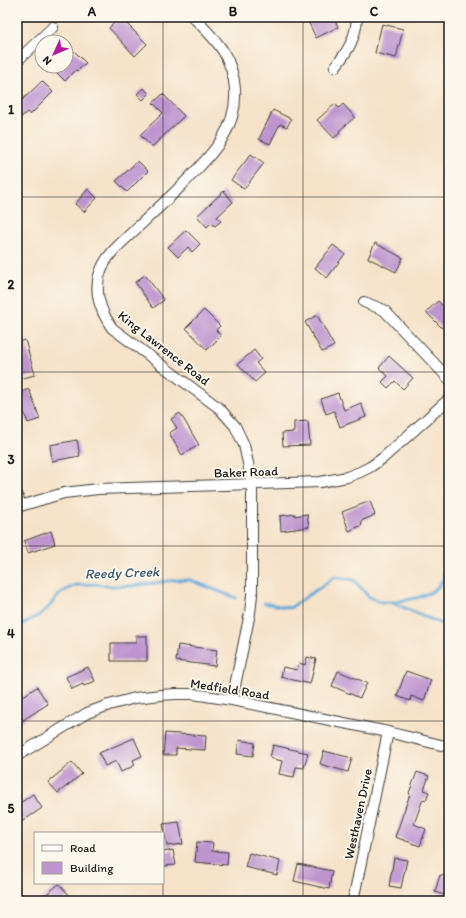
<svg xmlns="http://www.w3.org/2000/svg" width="466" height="918" font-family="Itim,sans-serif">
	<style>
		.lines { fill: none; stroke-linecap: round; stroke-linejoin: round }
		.stream { stroke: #60a8d7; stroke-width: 3 }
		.building { fill: #be94cf }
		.minor-casing { stroke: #3d3a36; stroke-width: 12 }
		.minor { stroke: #fff; stroke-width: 10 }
		.grid { fill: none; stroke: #1c1c1c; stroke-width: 1; stroke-opacity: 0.55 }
		.labels { text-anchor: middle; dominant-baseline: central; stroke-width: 4; stroke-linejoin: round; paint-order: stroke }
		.street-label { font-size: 13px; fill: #1c1c1c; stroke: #fbf7ec }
		.water-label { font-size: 14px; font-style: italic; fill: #3b5b70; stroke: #fbf7ec }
		.neatline { fill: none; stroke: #1c1c1c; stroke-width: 1.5 }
		.grid-label { font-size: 13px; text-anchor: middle; font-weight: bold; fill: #1c1c1c }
	</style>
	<rect width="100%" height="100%" fill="#fbf7ec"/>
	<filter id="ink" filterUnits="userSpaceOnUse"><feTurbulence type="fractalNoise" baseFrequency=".025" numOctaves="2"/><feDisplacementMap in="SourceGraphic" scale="8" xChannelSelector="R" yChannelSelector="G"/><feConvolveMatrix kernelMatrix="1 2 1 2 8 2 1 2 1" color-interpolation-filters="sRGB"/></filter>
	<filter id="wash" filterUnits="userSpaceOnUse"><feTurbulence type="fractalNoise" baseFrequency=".012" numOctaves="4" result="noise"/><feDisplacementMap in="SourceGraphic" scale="16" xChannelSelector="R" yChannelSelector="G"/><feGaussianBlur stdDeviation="0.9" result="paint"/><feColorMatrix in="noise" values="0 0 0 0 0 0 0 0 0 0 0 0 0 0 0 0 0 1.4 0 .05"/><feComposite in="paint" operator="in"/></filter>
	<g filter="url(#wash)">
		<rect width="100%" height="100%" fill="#f5e2c9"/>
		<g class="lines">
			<path class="stream" d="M393 602C409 600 442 596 444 574 446 560 441 552 449 538
				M264 603 290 608 335 577 354 580 369 597 382 602H391L449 627
				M17 626 25 623 41 614 50 606 55 599 61 593 73 586 78 585 93 584 112 586H132L176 580H190L236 598"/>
		</g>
		<g id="blocks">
			<path class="building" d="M120 17 147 44 135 56 109 28Z
				M306 17H333L338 27 316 38Z
				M382 24 403 29 396 58 375 53Z
				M74 51 86 63 77 71 76 70 65 81 54 70 58 66H66V59Z
				M42 81 53 92 30 115 27 112 17 121V105Z
				M144 88 149 94 143 100 137 94Z
				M163 94 184 116 152 147 140 135 163 113 153 103Z
				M335 104 339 108 343 104 355 117 339 131 340 133 334 138 317 120Z
				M273 110 291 119 287 127 280 124 270 144 259 139Z
				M251 154 264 163 244 189 231 180Z
				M138 161 148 171 127 192 116 181Z
				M88 189 97 198 84 212 75 204Z
				M224 191 233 202 217 217 221 221 215 226 211 223 207 227 197 216Z
				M186 230 200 244 192 252 188 247 178 257 168 247Z
				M375 243 403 258 396 272 368 258Z
				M333 245 345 254 327 278 315 268Z
				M145 275 164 300 153 308 135 282Z
				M438 301 449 312V335L426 312Z
				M204 310 220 326 216 330 221 336 207 350 186 328Z
				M317 315 334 346 322 352 305 322Z
				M25 340 35 375 19 379 17 370V343Z
				M254 350 261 359 256 363 265 373 255 382 238 364Z
				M389 356 413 378 403 389 395 381 388 388 382 382 388 376 379 368Z
				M29 389 40 419 28 423 21 405 17 407V394Z
				M338 393 344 410 361 403 366 417 340 427 334 411 326 414 321 399Z
				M180 413 199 445 182 455 169 433 177 428 171 419Z
				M308 421 310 445 283 446 282 433 294 432V422Z
				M77 440 80 456 52 461 50 445Z
				M370 501 375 515 361 521 362 525 349 531 342 512Z
				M295 514V516L307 514 309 527 281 531 280 516Z
				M51 531 55 544 28 553 24 541Z
				M136 636H147V661H111V643H136Z
				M178 645 217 650 215 666 176 661Z
				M307 657 316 659 310 684 281 677 283 667 297 670 299 663 305 665Z
				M88 667 95 681 84 686 83 684 72 689 66 677Z
				M338 671 367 683 360 698 332 686Z
				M406 671 431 680 424 701 411 696 410 701 397 696Z
				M37 687 48 704 20 722 17 717V700Z
				M165 733 206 736 205 750 176 748V755H163Z
				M134 738 142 756 133 760 135 765 121 772 116 761 105 766 99 753Z
				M239 740 255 743 253 756 237 754Z
				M273 745 308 753 304 768 296 767 294 777 279 774 282 761 270 758Z
				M324 751 352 758 348 772 320 764Z
				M72 762 82 774 58 793 48 782Z
				M417 772 429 776 424 790 429 792 426 800 423 799 414 824 426 829 420 846 395 837 410 794 409 793Z
				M33 794 42 808 17 825V805Z
				M179 822 183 844 167 846 163 824Z
				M197 842 213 843 212 851 228 852 227 865 195 862Z
				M173 850 176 865 163 866V852Z
				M249 853 280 861 277 875 245 867Z
				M394 858 407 860 401 888 389 886Z
				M298 864 332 871 329 889 294 881Z
				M440 875 449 877V890L447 896 435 892Z
				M59 884 69 895 62 901H38Z"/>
		</g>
	</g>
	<g filter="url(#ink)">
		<use href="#blocks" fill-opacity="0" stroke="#3d3a36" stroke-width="1"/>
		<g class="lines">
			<g class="minor-casing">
				<path id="minor" d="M193 17C204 28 215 38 223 51 230 63 234 76 235 89 238 132 208 158 181 186 159 208 135 229 113 251 91 276 94 302 112 328L219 408 235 426 244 445 248 463 252 485V595L250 613 232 700
					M17 61 53 27
					M335 67C348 51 356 38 357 17
					M364 302 384 310 449 379
					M17 495 21 505
					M17 507 64 493 98 489 320 482 347 477 360 472 370 467 383 458 449 399
					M17 756 87 713 109 705 135 698 161 695 176 694H193L232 700 388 732 449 747
					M353 901 388 732"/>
			</g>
			<use href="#minor" class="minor"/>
		</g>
	</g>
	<path class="grid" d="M163 17V833M303 17V901M17 197H449M17 372H449M17 546H449M17 721H449M163 883V901"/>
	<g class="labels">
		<g class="street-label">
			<text transform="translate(164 348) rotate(38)">King Lawrence Road</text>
			<text transform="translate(246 472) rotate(-2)">Baker Road</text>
			<text transform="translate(230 689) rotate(9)">Medfield Road</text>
			<text transform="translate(358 814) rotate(-78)">Westhaven Drive</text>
		</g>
		<g class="water-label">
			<text transform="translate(122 573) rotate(-2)">Reedy Creek</text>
		</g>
	</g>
	<rect width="466" height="918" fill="none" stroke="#fbf7ec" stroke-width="44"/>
	<rect x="34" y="832" width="130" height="52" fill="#fbf7ec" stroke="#a29f99"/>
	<rect x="42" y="845" width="20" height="6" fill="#ffffff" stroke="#a29f99"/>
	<text x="70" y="852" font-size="12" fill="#1c1c1c">Road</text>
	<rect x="42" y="862" width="20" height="12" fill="#be94cf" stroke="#a29f99"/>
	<text x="70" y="872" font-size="12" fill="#1c1c1c">Building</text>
	<g transform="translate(54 54) rotate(226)"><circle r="19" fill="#fbf7ec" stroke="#a29f99"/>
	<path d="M0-3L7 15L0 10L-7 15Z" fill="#b5179e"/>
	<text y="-6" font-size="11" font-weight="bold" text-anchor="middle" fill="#1c1c1c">N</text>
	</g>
	<rect x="22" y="22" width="422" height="874" class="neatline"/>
	<g class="grid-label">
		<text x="92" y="16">A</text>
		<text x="233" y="16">B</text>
		<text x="374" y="16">C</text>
		<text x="11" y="114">1</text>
		<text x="11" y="289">2</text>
		<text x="11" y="464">3</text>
		<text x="11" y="638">4</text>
		<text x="11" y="813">5</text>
	</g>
</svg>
